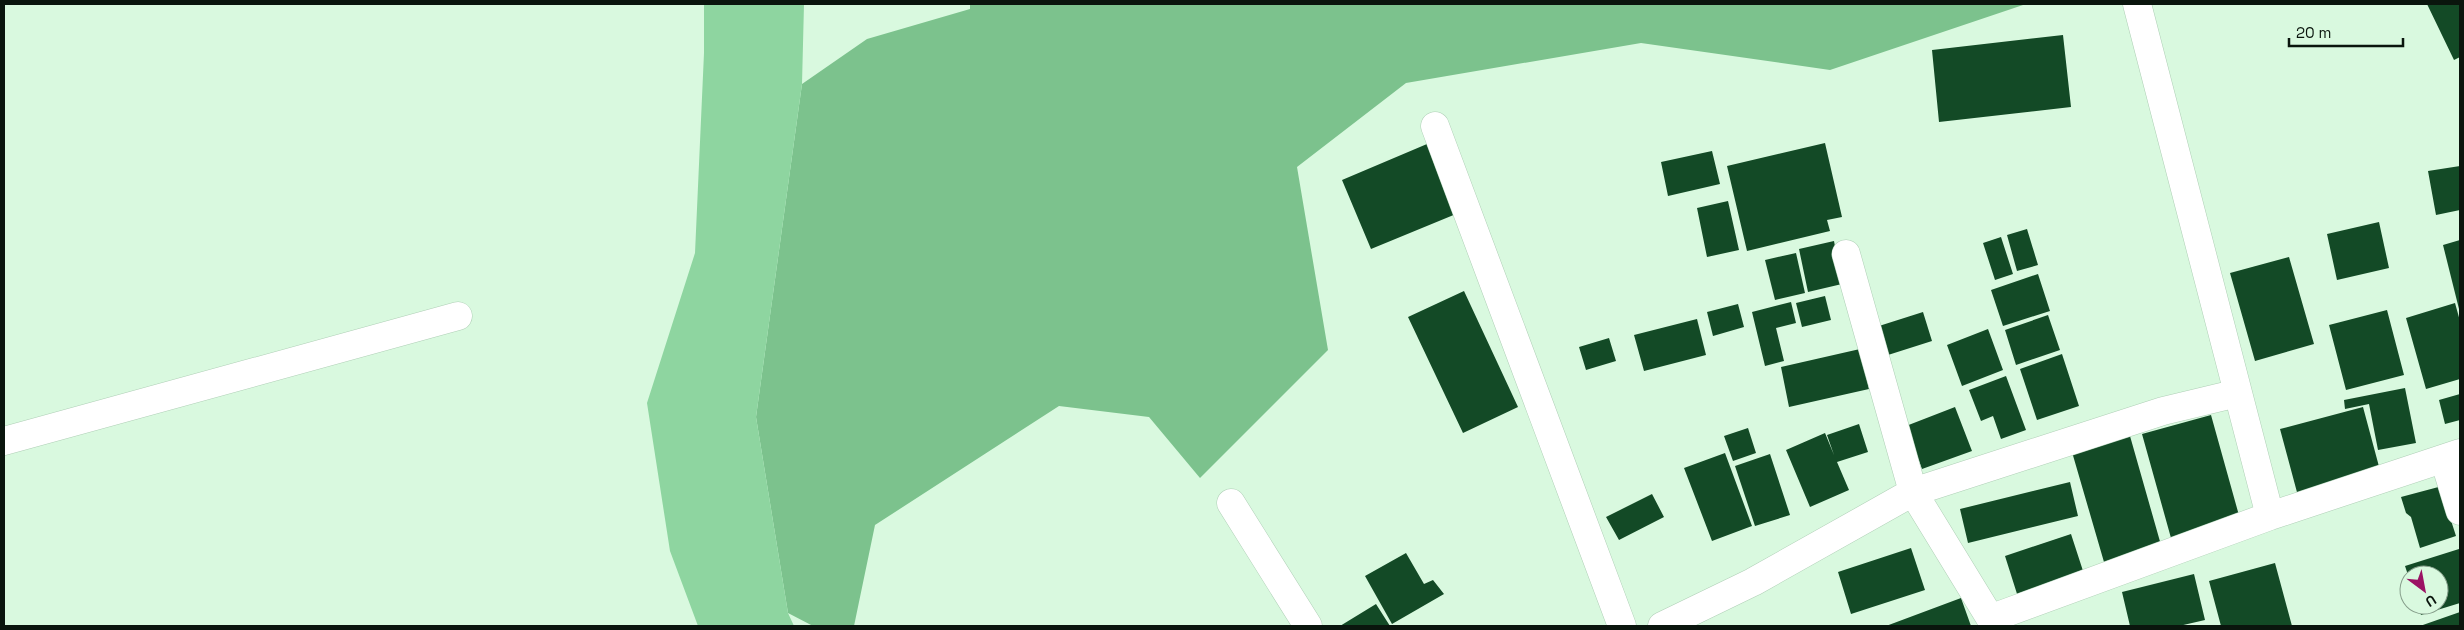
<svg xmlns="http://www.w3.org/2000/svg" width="2464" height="630" font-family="'Space Grotesk',sans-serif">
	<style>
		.forest { fill: #7cc28d }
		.water { fill: #8ed5a0 }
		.building { fill: #134a26 }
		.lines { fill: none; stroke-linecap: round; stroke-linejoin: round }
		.street-casing { stroke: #afcfb6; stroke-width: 29 }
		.street { stroke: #fff; stroke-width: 28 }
	</style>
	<rect width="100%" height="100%" fill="#d9f9df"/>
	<path class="forest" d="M970 4H2026L1830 70 1641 43 1406 83 1297 167 1328 350 1200 478 1149 417 1059 406 875 525 854 626H813L788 613 756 417 802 84 867 39 970 9Z"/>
	<path class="water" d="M704 4H804L802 84 756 417 788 613 794 626H698L670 551 647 403 695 253 704 53Z"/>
	<path class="building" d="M2427 4H2460V57L2454 60Z
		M2063 35 2071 107 1939 122 1932 50Z
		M1825 143 1842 217 1827 220 1830 231 1747 251 1727 166Z
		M1427 144 1456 214 1371 249 1342 180Z
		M1712 151 1720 184 1668 196 1661 162Z
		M2460 166V210L2436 215 2428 171Z
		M1728 201 1739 250 1707 257 1697 208Z
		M2379 222 2389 268 2337 280 2327 234Z
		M2027 229 2038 265 2017 271 2007 235Z
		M2001 237 2013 274 1995 280 1983 243Z
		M2460 240V313L2443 245Z
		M1834 241 1842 284 1808 292 1799 249Z
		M1796 253 1805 293 1775 300 1765 260Z
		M2289 257 2314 344 2255 361 2230 273Z
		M2038 274 2050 311 2003 326 1991 290Z
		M1464 291 1518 407 1463 433 1408 317Z
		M1825 296 1831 320 1802 327 1796 303Z
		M1791 302 1796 323 1776 328 1784 361 1765 366 1752 312Z
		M2455 303 2460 321V379L2426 389 2406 318Z
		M1738 304 1744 327 1713 336 1707 312Z
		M2387 310 2404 375 2346 390 2329 325Z
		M1923 312 1932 341 1888 355 1879 326Z
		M2048 315 2060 350 2016 365 2005 330Z
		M1697 319 1706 355 1644 371 1634 335Z
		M1988 329 2003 370 1962 386 1947 345Z
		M1609 338 1616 361 1586 370 1579 347Z
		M1860 349 1869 389 1789 407 1781 367Z
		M2062 354 2079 406 2037 420 2020 369Z
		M2006 376 2026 430 2001 439 1993 416 1981 421 1969 390Z
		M2405 388 2416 443 2378 450 2369 404 2345 409 2344 400Z
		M2460 394V420L2445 424 2439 400Z
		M1955 407 1972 451 1922 469 1906 426Z
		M2363 407 2381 474 2298 496 2280 429Z
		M2211 415 2240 519 2171 538 2142 434Z
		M1859 424 1868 452 1837 462 1849 490 1810 507 1786 450 1825 433 1834 455 1827 435Z
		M1748 428 1756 453 1733 461 1724 436Z
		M2130 436 2161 545 2104 562 2072 452Z
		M1725 453 1752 526 1712 541 1684 468Z
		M1770 454 1790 515 1755 526 1735 466Z
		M2070 482 2078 516 1968 543 1960 509Z
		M2446 485 2447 508 2456 536 2420 548 2411 517 2406 513 2401 497Z
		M1652 494 1664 517 1619 540 1606 517Z
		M2071 534 2084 574 2018 597 2005 556Z
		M1911 548 1925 590 1851 614 1838 572Z
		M2459 549 2460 603 2421 615 2418 605H2439V575H2408L2405 566Z
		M1406 553 1424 584 1433 580 1444 594 1392 624 1365 576Z
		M2275 563 2292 626H2221L2209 581Z
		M2194 574 2205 620 2179 626H2130L2122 592Z
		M1961 598 1971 626H1886Z
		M1376 604 1390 626H1340Z
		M2460 612V626H2420Z"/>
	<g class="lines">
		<g class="street-casing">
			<path id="street" d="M2137 4 2270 516
				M1435 126 1622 626
				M1846 254 1913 492 1995 626
				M4 441 458 316
				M2444 459 2460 511
				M1231 503 1308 626
				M1992 618 2270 516 2460 453
				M1662 626 1753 582 1913 492 2163 411 2238 393"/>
		</g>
		<use href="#street" class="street"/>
	</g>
	<rect width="2464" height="630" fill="none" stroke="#0a150d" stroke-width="10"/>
	<g transform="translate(2424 590) rotate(148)"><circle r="24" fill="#d9f9df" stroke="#869e8b"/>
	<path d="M0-4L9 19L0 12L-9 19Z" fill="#9b1264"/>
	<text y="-8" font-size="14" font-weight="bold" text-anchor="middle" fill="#0a150d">U</text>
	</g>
	<path d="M2289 38v8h114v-8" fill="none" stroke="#0a150d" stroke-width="2.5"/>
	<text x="2296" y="38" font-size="15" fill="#0a150d" stroke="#d9f9df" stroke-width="4" paint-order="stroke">20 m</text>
</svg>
